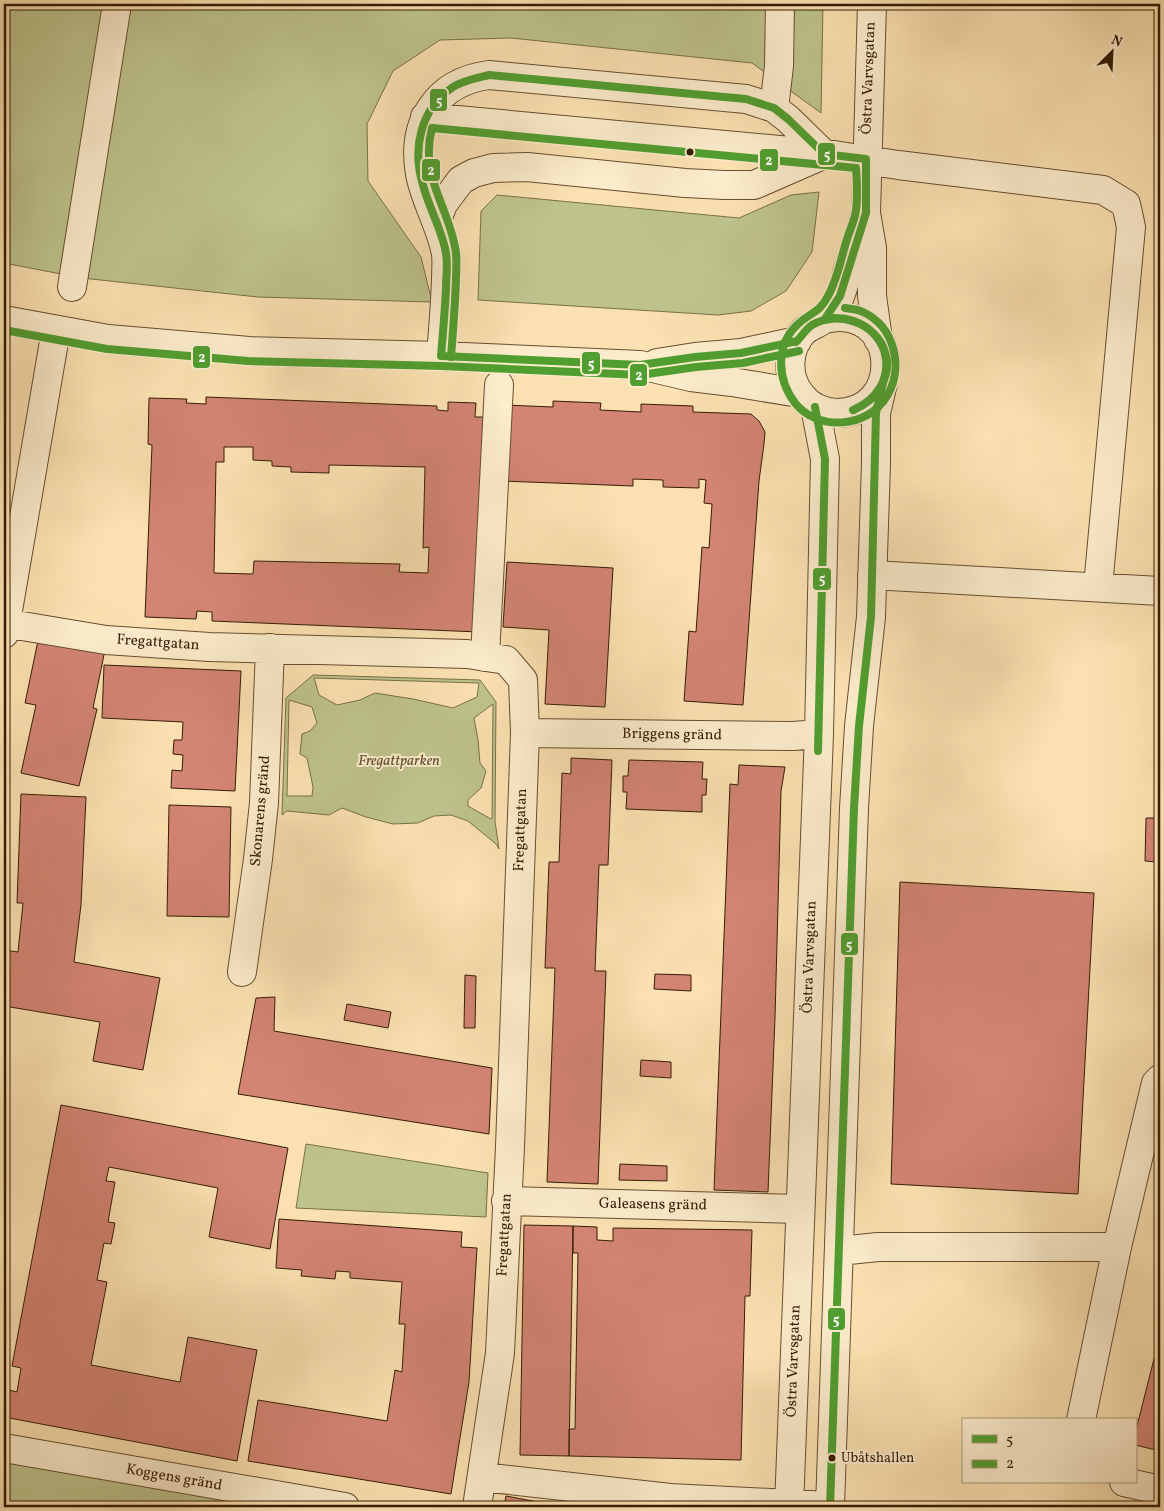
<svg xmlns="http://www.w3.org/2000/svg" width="1164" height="1511" font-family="Vollkorn,serif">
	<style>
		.green { fill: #bec38c; stroke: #797048; fill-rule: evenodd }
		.building { fill: #d38473; stroke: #341d05; fill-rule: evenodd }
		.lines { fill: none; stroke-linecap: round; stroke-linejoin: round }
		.minor-casing { stroke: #664e30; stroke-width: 30 }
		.minor { stroke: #fceccc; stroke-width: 28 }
		.bus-1-casing { stroke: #fceccc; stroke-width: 11 }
		.bus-2-casing { stroke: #fceccc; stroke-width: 11 }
		.bus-1 { stroke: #509e2f; stroke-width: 8 }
		.bus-2 { stroke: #509e2f; stroke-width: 8 }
		.bus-dot { fill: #341d05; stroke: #fceccc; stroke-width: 2 }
		.labels { text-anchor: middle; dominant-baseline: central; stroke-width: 4; stroke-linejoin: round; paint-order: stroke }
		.bus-label { font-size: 14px; fill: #341d05; stroke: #fceccc; text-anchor: start }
		.street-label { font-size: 15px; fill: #341d05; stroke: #fceccc }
		.park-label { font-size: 15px; font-style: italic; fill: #5d4f2e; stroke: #fceccc }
		.line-badge { stroke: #fceccc; stroke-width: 2 }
		.badge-label { font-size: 14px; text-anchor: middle; font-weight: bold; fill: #fff }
	</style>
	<rect width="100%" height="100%" fill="#fbe1b1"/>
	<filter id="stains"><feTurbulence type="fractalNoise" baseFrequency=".004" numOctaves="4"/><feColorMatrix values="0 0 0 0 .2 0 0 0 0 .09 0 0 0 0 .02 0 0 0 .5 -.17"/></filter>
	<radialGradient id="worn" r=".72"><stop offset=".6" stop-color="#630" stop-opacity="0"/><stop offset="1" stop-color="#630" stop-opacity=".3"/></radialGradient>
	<path class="green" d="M4 4H823L821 113 752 63 511 38 440 40 393 71 367 124 368 181 421 257 432 302 258 297 82 278 4 263Z
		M819 192 812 252 786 291 751 311 718 315 478 300 481 211 497 195 739 218 791 195Z
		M313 675 480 680 496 702 495 821 499 849 496 844 468 821 451 815 434 816 418 823 393 824 366 817 342 808 329 815 287 811 282 815 286 698ZM314 678 479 683 477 697 453 708 413 699 375 693 360 700 337 705 319 695ZM289 700 312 707 317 723 310 731 302 734 300 754 307 758 313 787 312 796H287ZM493 704 492 819H491L468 806V800L481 788 486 771 480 763 478 740 474 718Z
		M306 1144 488 1173 486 1217 296 1208Z
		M4 1458 310 1507H4Z"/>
	<path class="building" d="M206 397 437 406V410L448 411V402L476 403 475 417H487L479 632 212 621V612L197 611 196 619 145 617 152 445 148 444 149 398 187 399 186 403 206 404ZM224 447H253V460L272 461V466L291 467V472L329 473V465L425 467 423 548 429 547 428 573 399 572 400 564 254 561 253 574 214 573 216 462H224Z
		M553 401 601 403 600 410 641 412V404L693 406V412L751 414 759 421 765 432 764 444 759 481 743 705 684 701 689 631 696 632 702 547 709 548 712 504 704 503 706 480 699 479V488L663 487V480L633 479V486L502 481 505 405 553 407Z
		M507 562 613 568 605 707 545 704 549 630 503 627Z
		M39 636 105 650 93 708 97 709 79 786 21 773 36 705 25 703Z
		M104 665 241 671 235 791 171 788 172 770 182 771 183 755 173 754 174 740H182L183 722 102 718Z
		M571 758 612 760 608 865H599L595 971H606L598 1184 547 1182 555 968H545L549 862H559L562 773 571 774Z
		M629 760 703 762 702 779H707L706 795H702V812L626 809 627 792H623V776H628Z
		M739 765 785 767 781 791 775 1018 768 1192 714 1190 730 784 738 785Z
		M21 794 86 797 81 905 74 962 160 978 143 1070 93 1061 100 1022 4 1006V950L18 952 23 903H17Z
		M169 805 231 807 229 917 167 916Z
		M1146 818H1158L1156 862 1145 861Z
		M900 882 1094 893 1078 1194 891 1184Z
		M655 974 691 975V991L654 989Z
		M465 975 476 976 475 1028H464Z
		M275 997 274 1031 492 1068 489 1134 238 1094 256 998Z
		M347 1004 391 1012 388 1028 344 1020Z
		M641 1060 671 1062V1078L640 1076Z
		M61 1105 288 1148 270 1249 209 1237 218 1188 109 1167 106 1181 115 1182 108 1222 115 1223 111 1244 104 1243 97 1280 107 1282 91 1365 180 1382 188 1337 257 1350 237 1461 4 1417 9 1390 17 1392 21 1368 12 1366Z
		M620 1164 667 1166V1181L619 1180Z
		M279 1219 462 1232 461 1247 477 1248 469 1382 451 1494 248 1461 258 1400 387 1421 395 1370 402 1372 405 1324H399L402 1282 350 1278V1272L336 1271 335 1279 301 1276 302 1270 276 1268Z
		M524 1225 573 1226 569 1456 520 1455Z
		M573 1226 597 1227V1240L613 1241V1228L752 1230 750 1296H745L741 1460 569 1456V1429H575L578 1253H573Z
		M1160 1335V1451L1135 1445V1434Z
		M506 1496 565 1507H504Z"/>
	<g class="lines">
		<g class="minor-casing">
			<path id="minor" d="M872 4 866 213 872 248V296L878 339
				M774 108 779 66 780 4
				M425 117 834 155 898 165 1103 190 1126 204 1131 227 1098 587
				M437 220 443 204 461 180 474 173 493 168 527 167 685 183 724 185H754L823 155
				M72 287 117 4
				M825 319C829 318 835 317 840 317 901 318 901 413 837 413 823 413 809 406 801 395 786 377 787 349 803 332 809 326 819 324 825 318 830 313 836 303 840 296 844 287 846 276 849 267 855 249 860 231 866 213
				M4 320 108 339 249 351 441 356 640 365 691 377 732 382 799 393
				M441 356C443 331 445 306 446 280 446 272 447 262 446 254 441 226 425 201 420 174 411 123 436 82 489 75L746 99 774 108 788 119 824 154
				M657 363 695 357 741 353 797 341
				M872 575 1160 591
				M4 623 106 640 209 647 467 654 506 660 523 680 525 733 510 1147 500 1353 477 1507
				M4 634 56 330
				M485 657 499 385
				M525 733 793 736 819 734
				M242 972 258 859 264 803 270 648
				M506 1201 799 1209
				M839 1251 878 1247H1117
				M1081 1420 1117 1247 1156 1083 1160 1079
				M4 1448 345 1507
				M483 1477 670 1498 830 1506
				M1124 1482 1160 1490
				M789 1507 819 734 825 459 815 407
				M830 1507 854 808 859 726 871 617 876 463V413L883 383"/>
		</g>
		<use href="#minor" class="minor"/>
		<g class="bus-1-casing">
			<path id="bus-1" d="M825 319C866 311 901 349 880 388 874 399 864 404 854 410
				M797 341 741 353 695 357 640 365 441 356C443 333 445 310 446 288 446 277 448 264 446 253 442 230 429 208 423 185 412 149 420 109 453 87 464 80 477 78 489 75L746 99 774 108 788 119 824 154 866 159V213L840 296 825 319
				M796 342C801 337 806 329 812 325 837 310 876 322 885 352 893 376 876 401 853 410
				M815 407 825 459 818 751
				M830 1507 854 808 859 726 871 617 876 413 883 383"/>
		</g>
		<g class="bus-2-casing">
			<path id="bus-2" d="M4 330 107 349 248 361 441 366 640 375 696 367 743 363 799 351
				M451 357C453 331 455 306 456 280 456 272 457 262 456 253 450 207 419 179 432 128L856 168C857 182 858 196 856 210 855 220 850 229 847 239 841 258 838 278 828 296 819 314 810 312 798 324 775 345 777 379 795 403 818 432 868 428 887 396 904 368 895 327 863 312 858 309 850 309 845 308"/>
		</g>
		<use href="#bus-1" class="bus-1"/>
		<use href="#bus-2" class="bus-2"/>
	</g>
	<g class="bus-dot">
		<circle cx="690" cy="152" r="4.5"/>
		<circle cx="832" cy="1458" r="4.5"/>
	</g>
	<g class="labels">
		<g class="bus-label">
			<text x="841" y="1458">Ubåtshallen</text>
		</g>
		<g class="street-label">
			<text transform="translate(869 78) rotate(-88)">Östra Varvsgatan</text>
			<text transform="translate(158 643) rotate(4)">Fregattgatan</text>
			<text transform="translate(672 735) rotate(1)">Briggens gränd</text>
			<text transform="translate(261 811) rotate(-85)">Skonarens gränd</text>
			<text transform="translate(521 830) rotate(-88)">Fregattgatan</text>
			<text transform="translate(810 957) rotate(-88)">Östra Varvsgatan</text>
			<text transform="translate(653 1205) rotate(1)">Galeasens gränd</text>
			<text transform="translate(505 1235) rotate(-87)">Fregattgatan</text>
			<text transform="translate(794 1361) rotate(-88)">Östra Varvsgatan</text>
			<text transform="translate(174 1478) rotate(10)">Koggens gränd</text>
		</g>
		<g class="park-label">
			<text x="399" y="761">Fregattparken</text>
		</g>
	</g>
	<g class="line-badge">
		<rect x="429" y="88" width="19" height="24" rx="5" fill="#509e2f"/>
		<rect x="817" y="142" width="19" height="24" rx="5" fill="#509e2f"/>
		<rect x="759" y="148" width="20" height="24" rx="5" fill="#509e2f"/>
		<rect x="421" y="158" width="20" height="24" rx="5" fill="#509e2f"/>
		<rect x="192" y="345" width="19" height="24" rx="5" fill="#509e2f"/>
		<rect x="581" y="351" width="20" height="24" rx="5" fill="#509e2f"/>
		<rect x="629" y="363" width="19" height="24" rx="5" fill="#509e2f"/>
		<rect x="812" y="567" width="20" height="24" rx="5" fill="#509e2f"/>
		<rect x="840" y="932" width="19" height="24" rx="5" fill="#509e2f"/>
		<rect x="827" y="1307" width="19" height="24" rx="5" fill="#509e2f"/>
	</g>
	<g class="badge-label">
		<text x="439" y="105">5</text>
		<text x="827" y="159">5</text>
		<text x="769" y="165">2</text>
		<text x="431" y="175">2</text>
		<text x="202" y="362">2</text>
		<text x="591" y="368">5</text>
		<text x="639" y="380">2</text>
		<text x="822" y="583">5</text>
		<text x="849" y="949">5</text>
		<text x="836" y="1324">5</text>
	</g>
	<rect width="1164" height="1511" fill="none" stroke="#fbe1b1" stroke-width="20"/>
	<rect x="5" y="5" width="1154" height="1501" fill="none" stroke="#341d05" stroke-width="2.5"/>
	<rect x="10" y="10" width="1144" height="1491" fill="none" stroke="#341d05"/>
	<rect x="962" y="1418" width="175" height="65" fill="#fceccc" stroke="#ac997c"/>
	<rect x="972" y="1435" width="25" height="8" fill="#509e2f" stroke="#ac997c"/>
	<text x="1006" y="1444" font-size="15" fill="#341d05">5</text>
	<rect x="972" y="1460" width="25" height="8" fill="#509e2f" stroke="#ac997c"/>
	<text x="1006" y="1468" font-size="15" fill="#341d05">2</text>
	<g transform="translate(1112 52) rotate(24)" stroke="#fceccc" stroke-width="4" paint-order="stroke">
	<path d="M0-4L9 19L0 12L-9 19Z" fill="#341d05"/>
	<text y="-8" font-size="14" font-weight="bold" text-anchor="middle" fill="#341d05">N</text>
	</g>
	<rect width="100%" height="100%" filter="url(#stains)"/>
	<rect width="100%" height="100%" fill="url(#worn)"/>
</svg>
